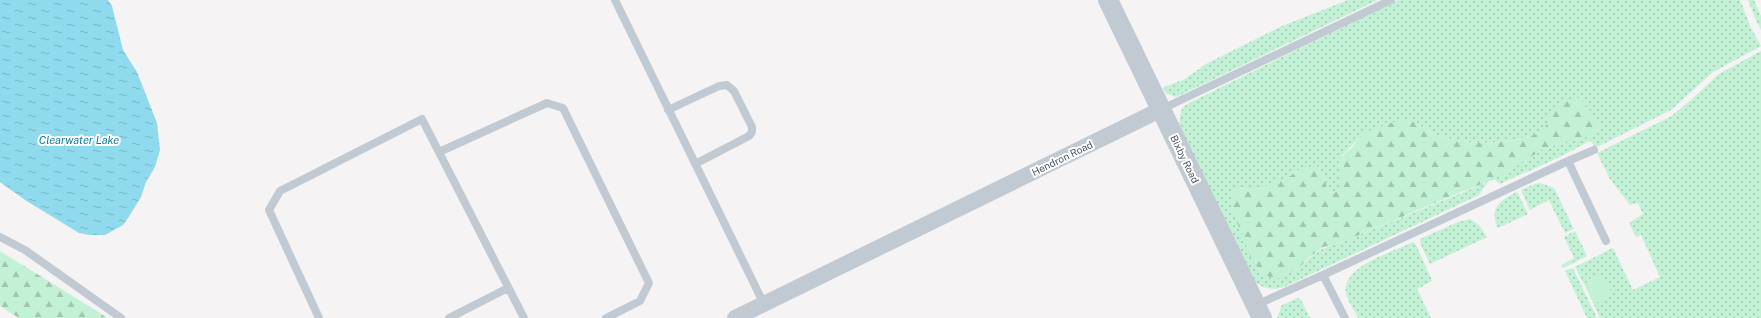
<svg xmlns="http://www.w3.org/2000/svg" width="1761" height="318" font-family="'Public Sans',sans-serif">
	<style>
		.grass { fill: url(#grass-dots) }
		.forest { fill: url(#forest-firs) }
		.green { fill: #c3f1d5 }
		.water { fill: url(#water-ripples) }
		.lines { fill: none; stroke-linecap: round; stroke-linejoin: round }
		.service { stroke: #c1cad2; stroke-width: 8 }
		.minor { stroke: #c1cad2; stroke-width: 16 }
		.tertiary { stroke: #c1cad2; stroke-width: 20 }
		.labels { text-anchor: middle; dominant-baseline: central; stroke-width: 4; stroke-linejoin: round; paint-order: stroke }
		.street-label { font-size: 10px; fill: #4a5661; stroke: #fff }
		.water-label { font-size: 11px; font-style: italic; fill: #0c7c9b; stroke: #fff }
	</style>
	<defs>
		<pattern id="grass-dots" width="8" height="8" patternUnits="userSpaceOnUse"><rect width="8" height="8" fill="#c3f1d5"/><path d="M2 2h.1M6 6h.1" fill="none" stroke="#a0c6b0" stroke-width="1.8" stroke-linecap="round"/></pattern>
		<pattern id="forest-firs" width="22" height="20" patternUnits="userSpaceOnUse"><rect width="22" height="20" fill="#c3f1d5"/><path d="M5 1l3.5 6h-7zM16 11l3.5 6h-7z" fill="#a0c6b0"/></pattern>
		<pattern id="water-ripples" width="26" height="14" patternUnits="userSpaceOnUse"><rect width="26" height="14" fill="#90daee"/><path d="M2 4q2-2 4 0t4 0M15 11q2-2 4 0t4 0" fill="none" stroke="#78b4c4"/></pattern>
	</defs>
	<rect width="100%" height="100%" fill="#f5f3f3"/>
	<path class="grass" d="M1348 0H1378L1176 97 1167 94 1162 88 1185 79 1206 64 1280 27Z
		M1398 0H1740L1751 28 1761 46 1713 72 1671 110 1595 148 1592 142 1589 141C1561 158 1530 170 1500 184L1494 179 1542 150 1558 144 1595 135 1601 127 1585 104 1547 124 1544 131C1513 145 1466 147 1434 134 1428 131 1423 127 1418 124L1361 136 1342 156 1339 165 1342 179 1340 186 1336 192 1328 193 1323 172 1303 167C1288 178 1260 194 1241 188L1232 210 1238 224 1297 270C1311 255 1320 248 1340 243L1488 182 1479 195 1284 287C1272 291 1264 288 1254 282L1181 130 1179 124 1180 116 1182 108 1189 103Z
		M1748 0H1754L1761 16V30L1755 18Z
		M1761 51V318H1600L1593 303 1598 301V277L1592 276 1588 282 1584 284 1575 267 1613 248 1633 290 1660 277 1641 235 1636 237 1629 223 1643 214 1638 203 1630 205 1610 179 1597 153 1670 117 1691 100 1719 74Z
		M1540 183 1554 188 1574 229 1565 233 1549 200 1530 210 1521 190 1535 184Z
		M1517 192 1528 214 1498 228C1488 208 1501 200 1517 192Z
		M1470 219 1479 225 1487 237 1430 264 1421 245 1420 239 1458 222Z
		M1575 231 1587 256 1563 268 1562 265 1574 258 1564 237Z
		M1413 242 1416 245 1431 278 1432 281 1417 289 1431 318H1358C1354 310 1348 301 1346 293 1341 266 1394 252 1413 242Z
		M1573 268 1597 318H1587L1565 271Z
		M1298 298 1301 300 1310 318H1277L1282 305Z"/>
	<path class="forest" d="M1579 98 1585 104 1601 127 1595 135 1558 144 1542 150 1493 180 1461 192 1340 243 1324 247 1309 257 1297 270 1276 279 1262 274 1251 258 1232 210V196L1235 189H1258L1290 176 1303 167 1318 166 1323 172 1328 193 1336 192C1348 176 1333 168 1343 156 1345 153 1349 150 1352 148 1355 144 1357 139 1361 136 1371 129 1395 120 1407 120 1417 121 1425 130 1434 134 1465 147 1514 145 1544 131 1552 110 1554 100 1579 98Z
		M0 251 100 313 107 318H19L0 306Z"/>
	<path class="green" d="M1602 275 1612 293 1603 303H1600L1598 302 1593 303 1584 284 1588 282 1592 276Z"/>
	<path class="water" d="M0 0H108L112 6 123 50 137 72 157 123 160 150 155 167 146 182 141 197 128 218 123 225 105 235H89L79 233 25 200 0 182Z"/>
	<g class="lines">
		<path class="service" d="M615 0 764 304
			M1162 109 1391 0
			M668 110 719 86 727 85 734 91 752 127V132L749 136 695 164
			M439 152 547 103 563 108 649 283 640 301 606 318
			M1568 161 1594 150
			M0 237 25 250 121 318
			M1323 275 1568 161 1606 241
			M1256 305 1323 275 1345 318
			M319 318 269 210 280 191 422 119 524 318
			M449 318 508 288"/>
		<path class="minor" d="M735 318 1162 109"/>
		<path class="tertiary" d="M1108 0 1262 318"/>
	</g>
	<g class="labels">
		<g class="street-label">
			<text transform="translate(1062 158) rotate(-26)">Hendron Road</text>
			<text transform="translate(1185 159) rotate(64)">Bixby Road</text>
		</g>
		<g class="water-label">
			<text x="79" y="140">Clearwater Lake</text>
		</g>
	</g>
</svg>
